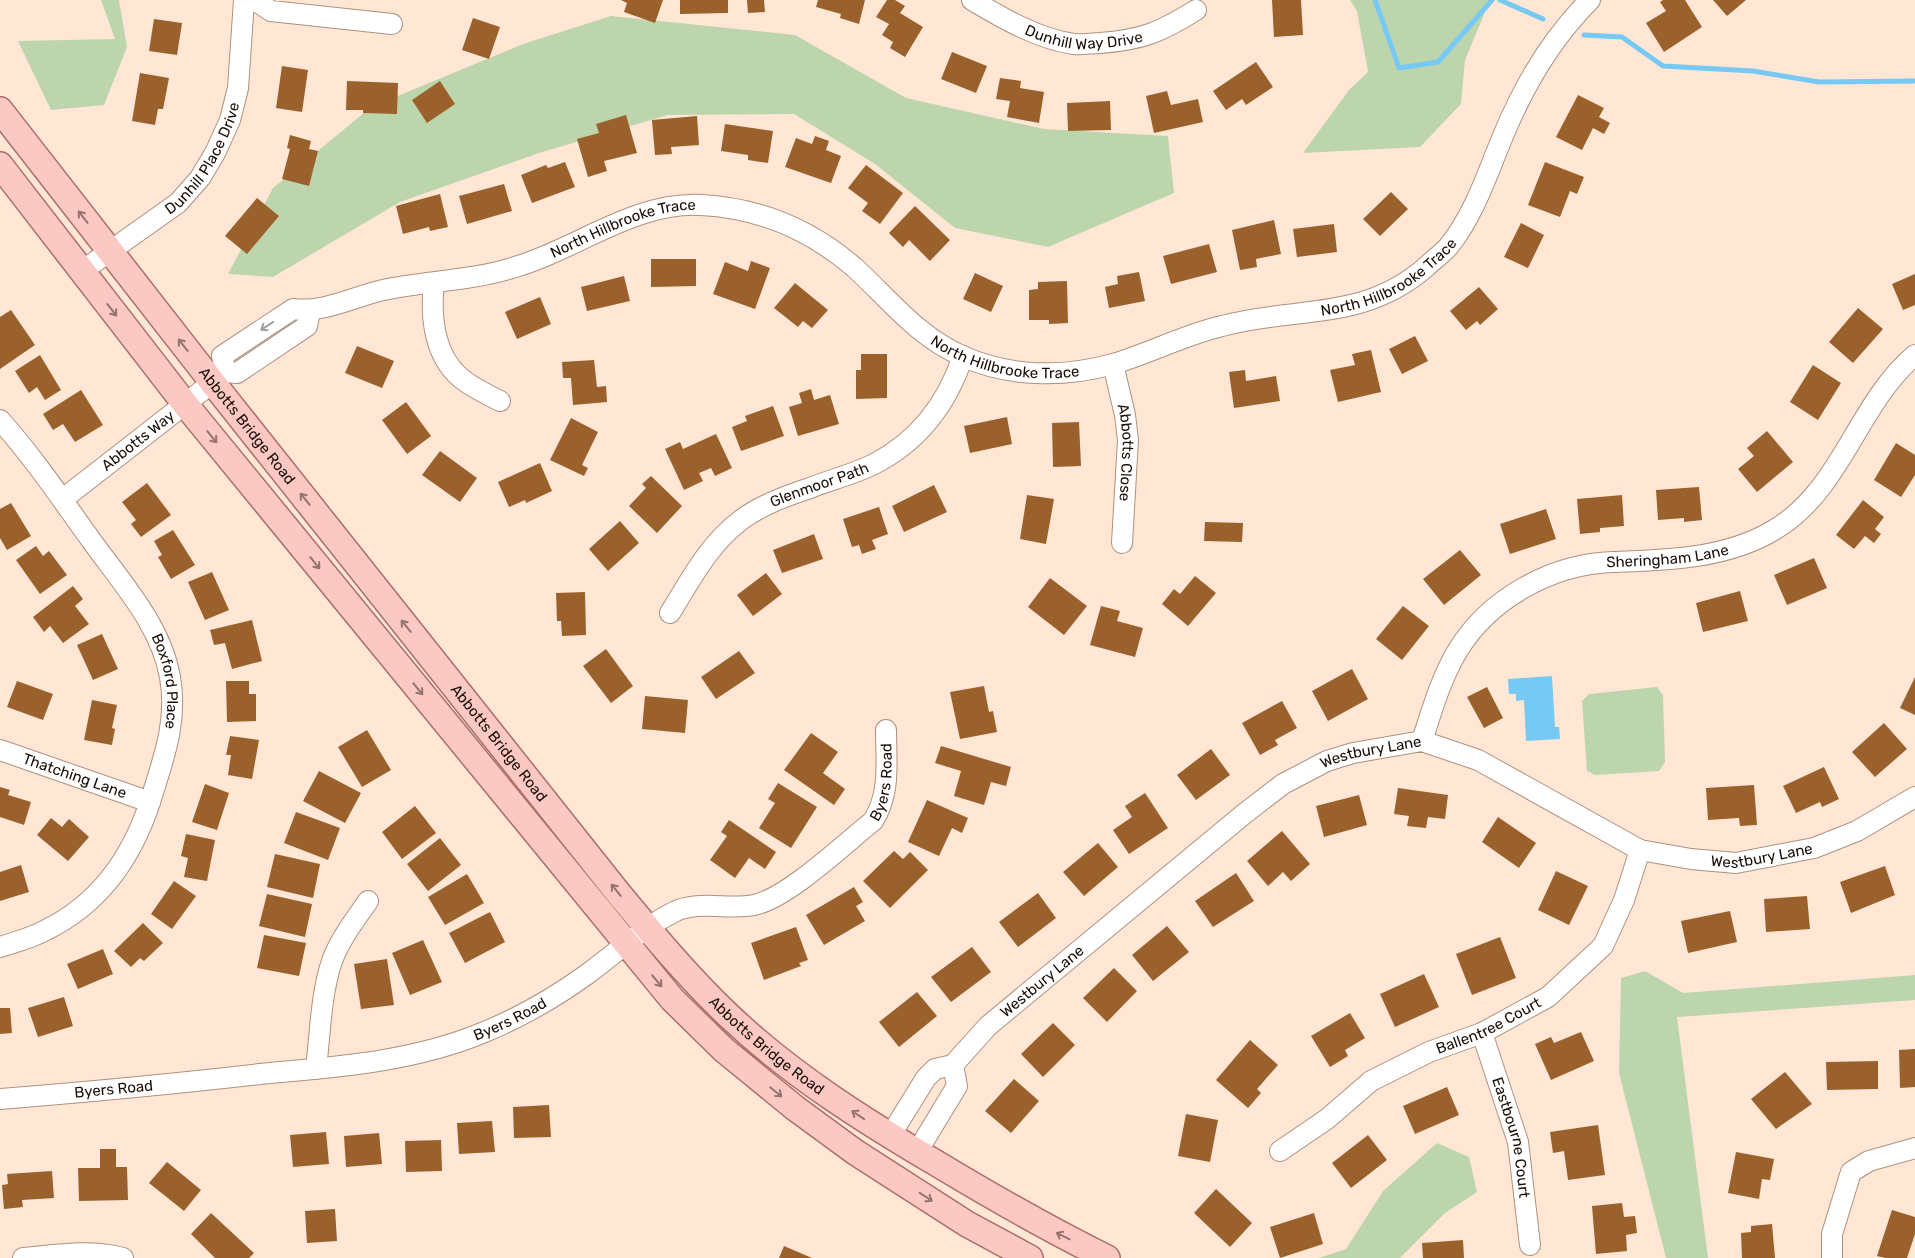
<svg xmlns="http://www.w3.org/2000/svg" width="1915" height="1258" font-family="Rubik,sans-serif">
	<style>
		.green { fill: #bdd5ac }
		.water { fill: #75c9f3 }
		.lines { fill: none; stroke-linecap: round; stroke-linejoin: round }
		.stream { stroke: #75c9f3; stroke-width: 5 }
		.building { fill: #9b612c }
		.minor-casing { stroke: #ad917d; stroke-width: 22 }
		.major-casing { stroke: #aa6f67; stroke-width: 28 }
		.minor { stroke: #fff; stroke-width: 20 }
		.major { stroke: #fbc8c3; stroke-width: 25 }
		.oneway { stroke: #95746e }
		.oneway2 { stroke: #a39f9c }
		.labels { text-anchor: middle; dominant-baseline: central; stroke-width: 4; stroke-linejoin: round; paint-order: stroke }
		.street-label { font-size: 15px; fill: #180e07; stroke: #fdf7f3 }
	</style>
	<rect width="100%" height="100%" fill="#ffe6d5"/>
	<path class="green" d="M101 0H119L127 47 104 105 51 110 18 41 115 39Z
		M1350 0H1490L1465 60 1461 104 1420 147 1303 153 1349 90 1368 72 1357 11Z
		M611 16 795 35 906 98 1044 129 1168 136 1174 193 1048 247 955 228 875 164 794 114 668 115 539 153 400 202 273 277 228 274 273 188 371 107 523 44Z
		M1657 687 1663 695 1665 762 1659 771 1595 775 1587 771 1582 701 1589 694Z
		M1645 971 1683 993 1915 975V1000L1677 1017 1708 1258H1666L1619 1073 1621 978Z
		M1437 1143 1469 1157 1477 1192 1445 1213 1400 1258H1319L1346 1249 1383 1191Z"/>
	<path class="water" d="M1552 676 1555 727H1559L1560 739 1526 741 1524 700 1516 701V694H1509L1508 679Z"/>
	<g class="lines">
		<path class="stream" d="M1375 0 1399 68 1438 62 1492 0
			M1500 0 1543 19
			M1584 35 1622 37 1663 66 1753 71 1819 82 1915 81"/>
	</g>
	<path class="building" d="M621 0H663L655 23 624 12 627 3Z
		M680 0H728V13L680 14Z
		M747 0H764L765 12 748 13Z
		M818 0H865L859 24 840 18 841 14 816 7Z
		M887 0H895L905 6 900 13 923 27 905 57 890 48 893 42 882 35 889 24 876 17Z
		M1272 0H1301L1303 35 1274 37Z
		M1663 0H1685L1702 27 1664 52 1646 23 1666 11 1660 2Z
		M1713 0H1746L1727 16Z
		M473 18 500 27 489 59 462 50Z
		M154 19 182 23 177 55 149 51Z
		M952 52 987 66 976 93 941 79Z
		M1256 62 1273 87 1246 105 1242 99 1226 110 1213 91Z
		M282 66 308 70 302 112 276 108Z
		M140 73 169 78 163 109H158L155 125 132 121Z
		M1000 78 1021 81 1020 88 1044 92 1039 123 1007 117 1010 101 996 99Z
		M347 81 398 83 397 114 363 113V110H346Z
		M440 81 455 104 427 123 412 100Z
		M1167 91 1171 105 1198 99 1203 122 1154 133 1146 96Z
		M1578 95 1604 108 1599 117 1610 123 1604 134 1593 128 1582 150 1556 137Z
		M1110 101 1111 130 1068 131 1067 103Z
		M626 115 637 153 604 161 607 171 588 177 577 139 599 133 596 124Z
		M697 116 699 145 671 147 672 154 655 155 652 120Z
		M725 124 773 131 768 163 748 160V155L721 151Z
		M290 135 311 141 309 149 318 151 309 186 282 179 290 149 287 148Z
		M815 136 829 141 826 150 841 156 831 183 785 167 796 138 812 144Z
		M565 162 575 187 532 203 521 175 546 165 548 168Z
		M1545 162 1584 177 1577 194 1570 191 1560 217 1528 205Z
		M866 165 903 193 880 224 862 211 868 203 848 188Z
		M504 184 512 211 467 224 459 196Z
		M1391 192 1408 209 1380 236 1363 219Z
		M440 194 448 227 430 231 429 227 403 234 396 206Z
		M257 198 279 216 247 254 225 236Z
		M915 206 950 240 930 261 909 240 903 247 889 233Z
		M1274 220 1281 254 1256 259 1257 267 1240 270 1232 230Z
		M1521 223 1544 235 1528 268 1504 257Z
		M1334 224 1337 252 1297 257 1293 229Z
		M1209 244 1217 272 1171 284 1163 256Z
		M651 259H696V286L651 287Z
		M751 261 770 268 755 309 713 294 725 262 748 271Z
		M1139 272 1145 301 1109 308 1105 287 1118 284 1117 276Z
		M975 273 1003 286 991 312 963 299Z
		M1915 274V305L1903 310 1892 284Z
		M624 276 630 301 587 311 581 287Z
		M1067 281 1068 323 1049 324V320H1029V290L1038 289V282Z
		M795 283 828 310 812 328 803 321 798 327 774 308Z
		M1479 287 1498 309 1480 325 1477 321 1466 330 1450 311Z
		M540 297 551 324 517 339 505 312Z
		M1858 308 1883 329 1853 363 1829 342Z
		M11 310 35 345 0 369V317Z
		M1415 336 1428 361 1402 374 1389 349Z
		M357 346 394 361 382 388 345 373Z
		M1371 350 1381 392 1338 402 1330 370 1355 365 1352 354Z
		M861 354H887V398L856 399V370H861Z
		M40 355 61 390 45 400 37 387 29 393 15 371Z
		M594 360 597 387 606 386 607 402 573 405 571 378H563L562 362Z
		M1813 365 1841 383 1818 420 1790 402Z
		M1245 370 1246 381 1276 376 1280 401 1234 408 1229 372Z
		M811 389 814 400 830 395 839 424 798 436 789 407 802 403 799 393Z
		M81 390 103 425 75 442 63 424 53 430 43 414Z
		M406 402 431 436 407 454 382 420Z
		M773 406 784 436 741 451 732 427 747 421 745 416Z
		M1007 417 1012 444 970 453 964 426Z
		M571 418 598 432 582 465 588 468 584 476 550 460Z
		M1079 422 1081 466 1053 467 1052 423Z
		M1767 431 1793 462 1757 492 1738 469 1754 456 1747 448Z
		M716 434 732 468 715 476 711 468 699 473 703 481 684 490 665 449 680 442 683 449Z
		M1896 443 1915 455V475L1901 497 1874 480Z
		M440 451 477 478 460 502 422 475Z
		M540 463 552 491 526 503 525 500 509 507 498 482Z
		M651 476 682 506 657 533 629 506 646 488 642 484Z
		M147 483 171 515 141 537 131 524 136 520 122 502Z
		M934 485 947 512 904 532 892 506Z
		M1699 487 1702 520 1684 522V518L1658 520 1656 490Z
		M1027 495 1054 499 1046 544 1020 539Z
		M1622 495 1624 526 1600 528V532L1580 534 1577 499Z
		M1863 500 1884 517 1875 529 1881 534 1874 543 1865 536 1854 549 1836 535Z
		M11 503 31 536 7 550 0 538V509Z
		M879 507 888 534 872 540 876 549 862 554 859 545 852 547 843 519Z
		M1546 509 1556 539 1510 554 1500 524Z
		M620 521 639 543 608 571 589 549Z
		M1205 522 1243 523 1242 542 1204 541Z
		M173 530 195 565 171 579 158 557 162 555 154 541Z
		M814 534 823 559 782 573 773 550Z
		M36 546 43 556 49 551 67 575 40 594 16 560Z
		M1460 550 1481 575 1444 605 1423 579Z
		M1814 558 1827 588 1787 605 1774 575Z
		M212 572 229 610 205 620 188 582Z
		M766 573 782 594 753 616 737 595Z
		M1195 576 1216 593 1188 626 1162 604 1174 589 1180 594Z
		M1050 578 1087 606 1064 635 1028 607Z
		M73 586 83 599 75 606 89 624 63 643 50 626 44 632 33 617Z
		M1740 591 1748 621 1703 632 1696 603Z
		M585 592 586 635 562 636 561 621H557L556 593Z
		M1101 606 1120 611 1117 621 1143 628 1135 657 1090 645Z
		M1403 606 1429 626 1402 660 1376 639Z
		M252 620 262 661 232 669 225 643 214 645 210 630Z
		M102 634 118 669 93 680 77 645Z
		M606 649 633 686 611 703 583 666Z
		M739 651 755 673 716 699 701 677Z
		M1352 669 1368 699 1328 721 1312 691Z
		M1915 677V715L1900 708Z
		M17 681 53 694 43 720 7 707Z
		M226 681H249V694H256V721L227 722Z
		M984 686 989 712 993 711 997 732 960 739 950 692Z
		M1487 687 1503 718 1484 728 1467 697Z
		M645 696 688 700 685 733 642 729Z
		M92 700 117 705 112 728 115 729 112 745 84 740Z
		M1282 701 1297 728 1275 740 1278 745 1260 755 1242 723Z
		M1884 723 1907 749 1875 777 1852 752Z
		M367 730 391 770 362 787 338 747Z
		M811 733 838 752 823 773 845 789 834 805 784 770Z
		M230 736 259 740 252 779 228 775 231 755H226Z
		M941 746 1011 767 1006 786 991 782 984 805 954 796 961 771 935 763Z
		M1211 749 1230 775 1196 800 1177 775Z
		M1824 767 1839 799 1822 807 1820 802 1796 813 1783 786Z
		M319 771 361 793 345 823 303 801Z
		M778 783 817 807 791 848 759 828 775 803 768 799Z
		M205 784 229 793 217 830 192 822Z
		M1754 785 1757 825 1740 826 1739 818 1708 820 1706 788Z
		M0 787 10 790 8 795 31 802 24 825 0 817Z
		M1398 788 1448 795 1445 819 1428 817 1426 828 1407 826 1409 816 1394 814Z
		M1145 793 1168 828 1129 854 1113 830 1132 817 1125 806Z
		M1359 795 1367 825 1324 837 1316 806Z
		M927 800 968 818 962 833 952 828 939 856 908 842Z
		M415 806 436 833 402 859 382 832Z
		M296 812 340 828 328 860 284 843Z
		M1498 817 1536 843 1519 868 1482 842Z
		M51 818 62 827 69 819 89 837 68 861 37 835Z
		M729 820 776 852 765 869 749 858 735 878 710 860 727 836 721 832Z
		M1282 831 1310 864 1291 881 1283 872 1268 886 1247 861Z
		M186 834 215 840 207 881 184 877 188 858 181 856Z
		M440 838 461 865 428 891 407 864Z
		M1098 843 1118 867 1084 896 1063 872Z
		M894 851 903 859 910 852 928 870 890 908 863 881Z
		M275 854 320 864 313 898 267 887Z
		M21 865 29 892 0 901V872Z
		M1885 866 1895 895 1851 913 1840 882Z
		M1556 871 1588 886 1569 925 1538 910Z
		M1236 873 1254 901 1213 927 1195 901Z
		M467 874 484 903 445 925 428 897Z
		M174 881 196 896 172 929 151 914Z
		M854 887 863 902 856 906 865 921 824 945 806 915Z
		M1038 893 1056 918 1018 947 999 922Z
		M267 894 312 904 305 937 259 926Z
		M1807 896 1810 929 1766 932 1764 899Z
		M1730 911 1737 942 1688 953 1681 921Z
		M490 912 505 942 465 963 449 933Z
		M143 923 163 943 144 961 140 958 131 967 114 951Z
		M1167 926 1189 952 1153 981 1132 955Z
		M796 927 808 960 799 963 801 966 764 980 751 943Z
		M264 935 306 943 299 976 257 968Z
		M1500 937 1516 978 1472 995 1456 954Z
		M423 940 442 982 410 995 392 953Z
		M972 947 991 972 951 1002 931 977Z
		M103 949 113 974 78 989 67 964Z
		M387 959 394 1005 361 1009 354 964Z
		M1114 968 1137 991 1107 1022 1083 998Z
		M1424 974 1439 1007 1395 1027 1380 994Z
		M917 992 937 1016 899 1047 879 1022Z
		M64 997 73 1026 38 1037 28 1008Z
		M0 1008H10L12 1033 0 1034Z
		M1350 1013 1365 1038 1345 1050 1348 1056 1330 1067 1311 1036Z
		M1053 1023 1075 1045 1043 1077 1021 1054Z
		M1581 1032 1594 1061 1551 1080 1535 1044 1551 1037 1554 1043Z
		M1250 1040 1278 1065 1257 1089 1261 1093 1248 1108 1216 1080Z
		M1915 1049V1087L1900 1088 1899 1050Z
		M1878 1061V1089L1827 1090 1826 1062Z
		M1785 1072 1812 1104 1776 1129 1751 1099Z
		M1014 1079 1039 1101 1011 1133 985 1111Z
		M1447 1087 1459 1115 1415 1134 1403 1106Z
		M549 1105 551 1137 514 1138 513 1107Z
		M1186 1114 1218 1120 1210 1162 1178 1156Z
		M492 1121 495 1152 459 1154 457 1123Z
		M1598 1125 1605 1175 1568 1180 1564 1151 1553 1153 1550 1132Z
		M326 1132 329 1164 293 1167 290 1135Z
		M379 1133 382 1164 346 1167 344 1136Z
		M1368 1135 1387 1160 1351 1188 1332 1163Z
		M441 1140 442 1171 406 1172 405 1141Z
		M100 1149H116V1167H127L128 1200 79 1201 78 1168H100Z
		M1736 1152 1774 1159 1770 1180 1762 1179 1759 1199 1728 1193Z
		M167 1162 201 1190 184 1211 149 1183Z
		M52 1171 54 1198 22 1200 23 1207 4 1209 2 1185 8 1184 7 1174Z
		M1216 1189 1252 1223 1230 1247 1194 1213Z
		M1622 1203 1624 1217 1635 1216 1637 1233 1626 1235 1627 1251 1596 1254 1592 1206Z
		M335 1209 337 1241 307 1243 305 1211Z
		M1892 1210 1915 1217V1234L1907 1258H1885L1877 1256Z
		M211 1213 254 1253 249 1258H215L191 1234Z
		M1314 1213 1323 1244 1280 1258 1270 1227Z
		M1772 1224 1775 1258H1742L1741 1233 1751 1232V1226Z
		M1463 1240 1464 1258H1423L1422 1243Z
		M784 1246 812 1258H779Z"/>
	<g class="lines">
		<g class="minor-casing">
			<g id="minor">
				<path d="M254 0 271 11 392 24"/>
				<path id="s1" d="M972 0C1002 18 1038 39 1074 44 1082 45 1092 43 1100 43 1142 40 1161 32 1196 10"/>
				<path id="s2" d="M82 271 178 203 200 178 215 153 230 120 238 88 244 0"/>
				<path d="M434 283C430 317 434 360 466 382 476 389 488 395 500 401"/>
				<path id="s3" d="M1113 364 1125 415 1128 440 1122 543"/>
				<path id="s4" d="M226 372 222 356 293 309C324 313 353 297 383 290 426 281 470 281 512 268 576 250 632 202 701 205 760 208 810 229 855 268 890 300 917 336 962 356 1009 377 1063 378 1113 364 1150 353 1184 335 1222 326 1296 306 1363 322 1426 267 1433 260 1442 254 1449 246 1475 213 1487 174 1503 136 1524 85 1551 39 1590 0"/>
				<path id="s5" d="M0 420C34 458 62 500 91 540 121 582 161 625 170 677 178 722 163 760 150 802 132 857 99 904 46 930 32 938 15 942 0 947"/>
				<path id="s6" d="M63 499 226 372 237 373 307 326 310 311"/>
				<path id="s7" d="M670 613C691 579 709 544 741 520 761 505 786 496 810 488 830 480 854 474 874 464 919 441 947 404 963 356"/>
				<path id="s8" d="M1422 741C1432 710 1441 678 1458 650 1490 598 1552 564 1613 562 1667 560 1726 559 1774 530 1842 490 1857 404 1915 355"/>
				<path id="s9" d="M0 750 150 802"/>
				<path id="s10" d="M1482 1033 1518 1142 1530 1245"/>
				<path d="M316 1069C320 1035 321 993 332 961 340 939 355 920 368 901"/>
				<path id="s11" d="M0 1099C87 1092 173 1084 260 1074 335 1067 412 1062 482 1033 519 1018 554 998 586 975 615 954 642 928 674 912 697 900 729 910 754 905 788 898 844 844 873 821 891 793 886 761 886 730"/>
				<path id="s12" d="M890 1136 926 1078 935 1069 953 1065 988 1026 1244 814 1283 784 1327 761 1353 753 1422 741 1478 760 1640 850 1691 859 1736 863 1814 848 1857 831 1915 797"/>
				<path id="s13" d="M1280 1151 1327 1119 1371 1081 1429 1052 1482 1033 1548 997 1603 946 1624 900 1640 850"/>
				<path d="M917 1152 957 1086 953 1065"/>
				<path d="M23 1258C56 1255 90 1249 123 1258"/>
				<path d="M1832 1258V1234L1851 1172 1869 1161 1915 1148"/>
			</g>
		</g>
		<g class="major-casing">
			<g id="major">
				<path id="s14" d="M0 110 213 383 619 894C653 935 689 978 728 1015 791 1075 866 1122 941 1166 996 1199 1050 1230 1107 1258"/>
				<path d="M0 165 185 404 672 999 724 1050 795 1108 855 1152 967 1224 1030 1258"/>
			</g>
		</g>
		<use href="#minor" class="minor"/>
		<use href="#major" class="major"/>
	</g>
	<defs><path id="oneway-shaft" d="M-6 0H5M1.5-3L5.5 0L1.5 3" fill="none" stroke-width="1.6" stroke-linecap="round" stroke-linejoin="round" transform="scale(1.25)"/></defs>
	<g class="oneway">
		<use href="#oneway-shaft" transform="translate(83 217) rotate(-128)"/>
		<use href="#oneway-shaft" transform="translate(112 310) rotate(52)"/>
		<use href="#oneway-shaft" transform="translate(183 345) rotate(-128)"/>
		<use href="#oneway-shaft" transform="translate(212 437) rotate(51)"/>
		<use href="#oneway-shaft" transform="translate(305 499) rotate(-129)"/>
		<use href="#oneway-shaft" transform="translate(315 563) rotate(51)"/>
		<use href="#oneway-shaft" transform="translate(406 626) rotate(-129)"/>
		<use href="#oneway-shaft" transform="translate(418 689) rotate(51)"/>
		<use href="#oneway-shaft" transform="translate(616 890) rotate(-129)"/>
		<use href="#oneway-shaft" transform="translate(657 981) rotate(50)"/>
		<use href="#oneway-shaft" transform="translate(776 1092) rotate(39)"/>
		<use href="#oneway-shaft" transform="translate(858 1115) rotate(-146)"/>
		<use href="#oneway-shaft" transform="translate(926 1197) rotate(33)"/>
		<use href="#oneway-shaft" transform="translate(1063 1236) rotate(-153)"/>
	</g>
	<use class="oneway2" href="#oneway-shaft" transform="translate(267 326) rotate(147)"/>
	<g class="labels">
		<g class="street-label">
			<text stroke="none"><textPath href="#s1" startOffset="121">Dunhill Way Drive</textPath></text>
			<text stroke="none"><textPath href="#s2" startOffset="169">Dunhill Place Drive</textPath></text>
			<text stroke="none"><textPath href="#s4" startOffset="444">North Hillbrooke Trace</textPath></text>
			<text stroke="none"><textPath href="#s4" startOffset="1282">North Hillbrooke Trace</textPath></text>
			<text stroke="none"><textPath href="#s4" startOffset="878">North Hillbrooke Trace</textPath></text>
			<text stroke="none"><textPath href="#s14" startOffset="401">Abbotts Bridge Road</textPath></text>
			<text stroke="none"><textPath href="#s6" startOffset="95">Abbotts Way</textPath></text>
			<text stroke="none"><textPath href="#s3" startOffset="90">Abbotts Close</textPath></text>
			<text stroke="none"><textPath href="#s7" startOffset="204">Glenmoor Path</textPath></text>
			<text stroke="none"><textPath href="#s8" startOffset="338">Sheringham Lane</textPath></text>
			<text stroke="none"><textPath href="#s5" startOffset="314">Boxford Place</textPath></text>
			<text stroke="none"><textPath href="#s14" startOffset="806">Abbotts Bridge Road</textPath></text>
			<text stroke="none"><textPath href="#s12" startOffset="628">Westbury Lane</textPath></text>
			<text stroke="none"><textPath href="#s9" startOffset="79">Thatching Lane</textPath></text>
			<text stroke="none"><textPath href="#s11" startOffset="984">Byers Road</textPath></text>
			<text stroke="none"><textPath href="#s12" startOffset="1048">Westbury Lane</textPath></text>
			<text stroke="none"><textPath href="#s12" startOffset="222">Westbury Lane</textPath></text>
			<text stroke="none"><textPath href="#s11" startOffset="519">Byers Road</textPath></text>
			<text stroke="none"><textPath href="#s13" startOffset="245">Ballentree Court</textPath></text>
			<text stroke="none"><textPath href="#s14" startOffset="1211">Abbotts Bridge Road</textPath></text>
			<text stroke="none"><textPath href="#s11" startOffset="114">Byers Road</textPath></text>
			<text stroke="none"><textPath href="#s10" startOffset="109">Eastbourne Court</textPath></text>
		</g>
	</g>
</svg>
